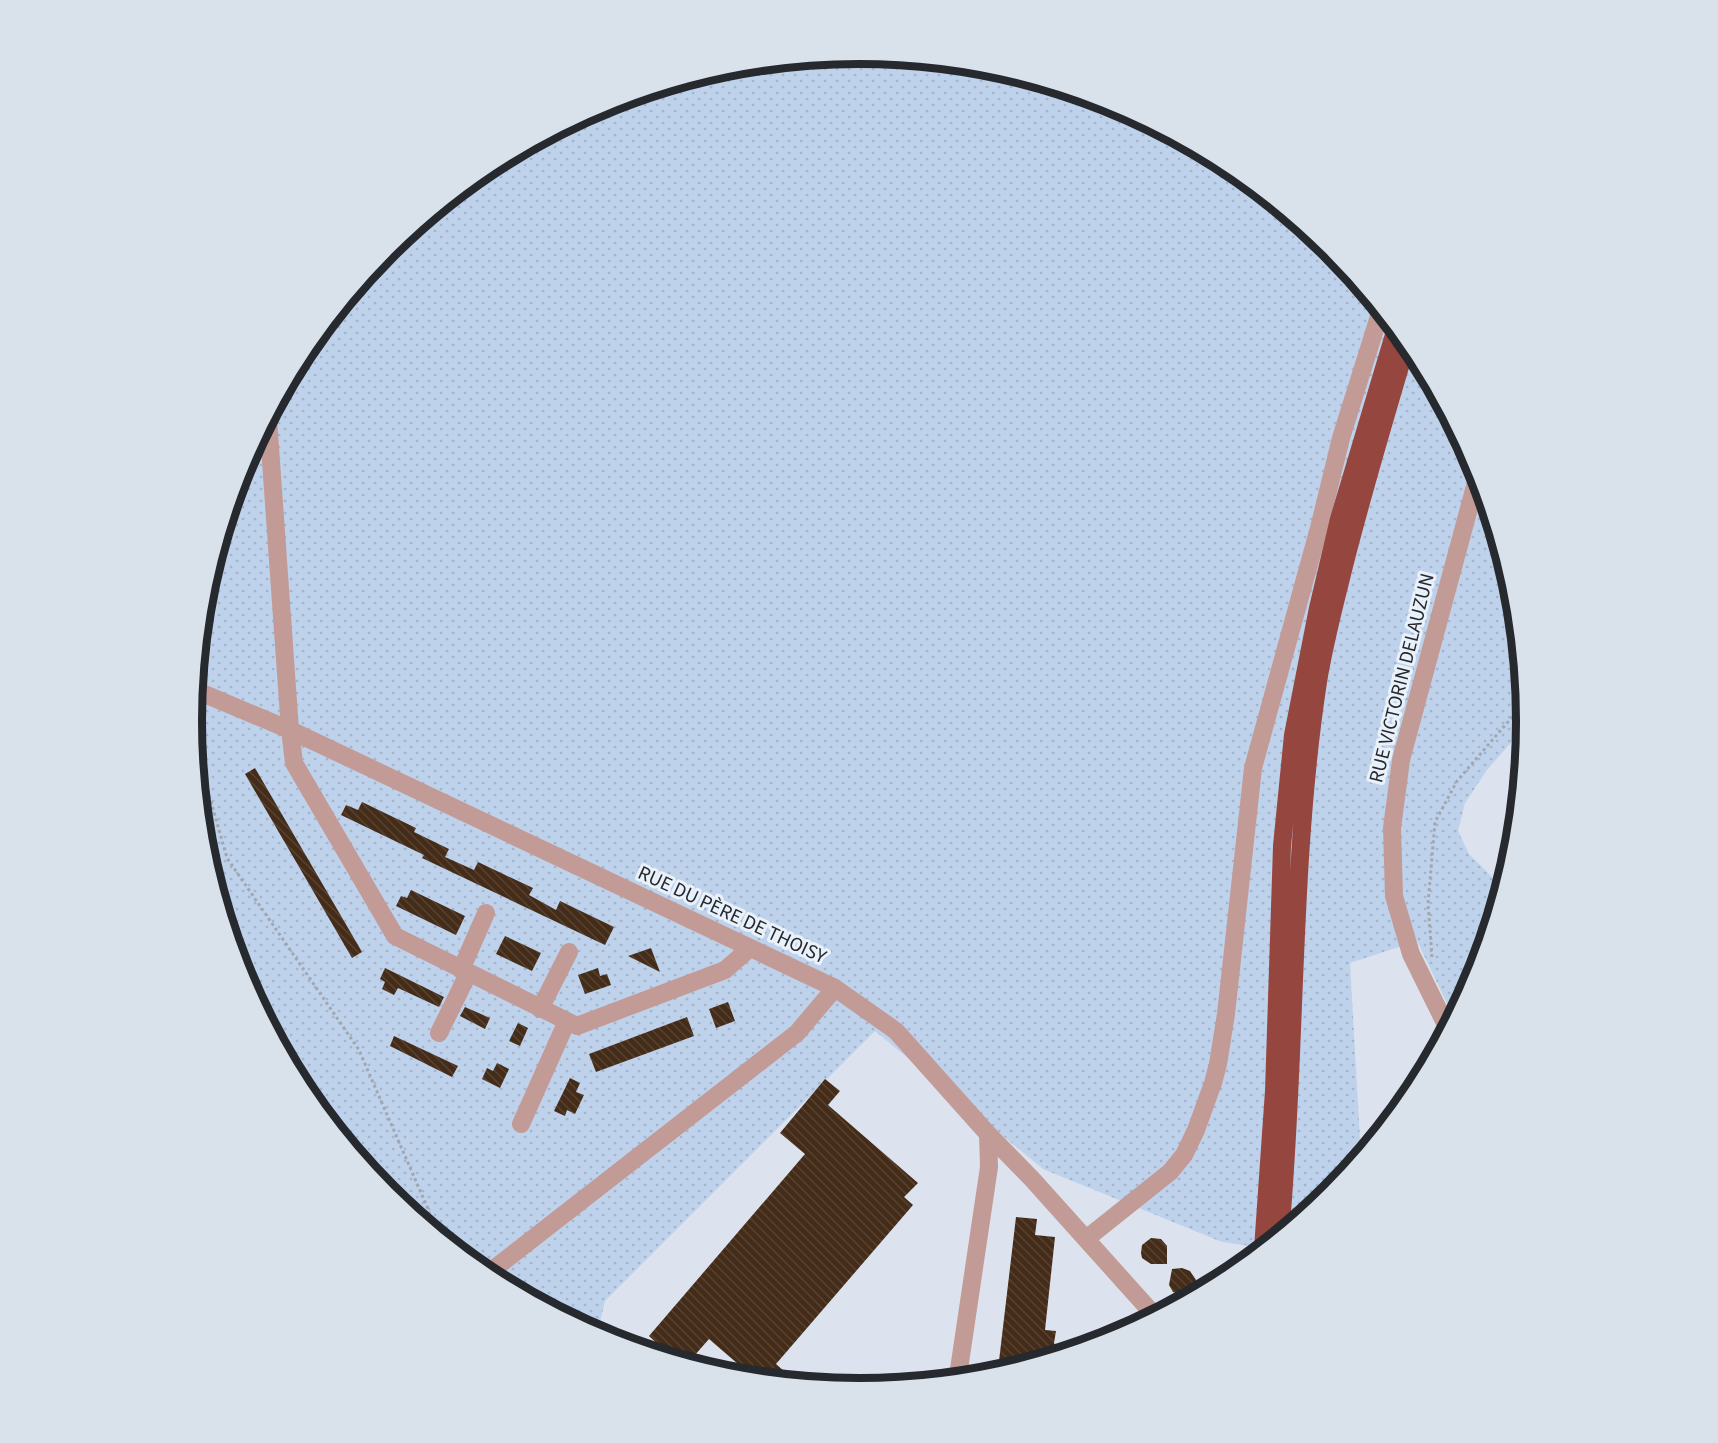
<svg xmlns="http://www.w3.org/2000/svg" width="1718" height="1443" font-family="'Source Sans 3',sans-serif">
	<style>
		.grass { fill: url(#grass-dots) }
		.building { fill: url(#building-back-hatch) }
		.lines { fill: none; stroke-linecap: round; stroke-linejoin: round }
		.path { stroke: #a1a7b0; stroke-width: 3; stroke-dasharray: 3 3; stroke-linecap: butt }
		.minor { stroke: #c39b96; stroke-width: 18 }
		.highway { stroke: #95463e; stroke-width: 18 }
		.labels { text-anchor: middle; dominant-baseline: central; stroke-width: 6; stroke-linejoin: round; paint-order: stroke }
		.street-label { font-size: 20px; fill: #26292d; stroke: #e9f1fb }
		.rim { fill: none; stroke: #26292d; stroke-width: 8 }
	</style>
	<defs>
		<pattern id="grass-dots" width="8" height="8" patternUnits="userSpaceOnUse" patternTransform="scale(1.5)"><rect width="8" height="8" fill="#bfd2eb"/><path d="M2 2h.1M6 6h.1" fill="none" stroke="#a4b4ca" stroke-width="1.8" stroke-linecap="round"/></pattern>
		<pattern id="building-back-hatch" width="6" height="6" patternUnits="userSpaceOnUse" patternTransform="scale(1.5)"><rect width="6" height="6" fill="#442c19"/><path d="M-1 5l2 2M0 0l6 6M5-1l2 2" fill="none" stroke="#564232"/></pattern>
	</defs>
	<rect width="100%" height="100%" fill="#dce3ee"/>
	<path class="grass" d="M859 54 990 67 1115 105 1230 167 1331 250 1414 351 1476 466 1514 592 1526 722 1525 735 1516 737 1487 770 1465 803 1458 831 1469 854 1491 876 1500 895 1476 977 1454 1018 1417 941 1350 963 1361 1157 1331 1194 1264 1248 1222 1242 1043 1169 875 1031 605 1301 597 1335 488 1276 387 1193 304 1092 242 977 204 851 192 721 204 591 242 466 304 350 387 249 488 166 604 105 729 67Z"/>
	<path class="building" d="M255 768 362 952 352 958 245 774Z
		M362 802 416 828 414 832 449 849 445 857 474 870 478 862 533 888 529 895 556 910 560 901 614 927 605 945 422 858 424 855 341 815 346 805 358 810Z
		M411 890 465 916 456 935 396 906 401 896 407 898Z
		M505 936 541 953 532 971 496 954Z
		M651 948 660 972 628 956Z
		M385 968 444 997 439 1007 398 988 394 995 382 989 385 982 380 979Z
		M598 968 600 976 607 974 611 985 585 994 578 975Z
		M728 1002 735 1021 716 1028 709 1009Z
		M465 1007 490 1018 485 1029 460 1016Z
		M687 1017 694 1036 596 1072 589 1054Z
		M518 1023 528 1028 520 1046 509 1041Z
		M394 1036 458 1066 452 1077 390 1046Z
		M497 1063 509 1069 500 1088 482 1079 487 1068 493 1071Z
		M570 1078 580 1083 576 1092 584 1095 575 1114 567 1110 565 1116 554 1111Z
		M825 1079 840 1091 828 1105 918 1183 904 1197 913 1205 776 1364 785 1372 783 1381 738 1377 745 1370 709 1339 687 1364 657 1354 662 1348 649 1336 805 1154 780 1133Z
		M1016 1217 1037 1219 1035 1235 1055 1237 1045 1330 1056 1331 1054 1343 1058 1350 1054 1353 1055 1356 1028 1364 999 1361Z
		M1151 1238 1161 1239 1167 1246V1264H1151L1142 1258 1141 1253 1142 1245Z
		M1182 1268 1190 1271 1196 1280 1194 1289 1188 1295 1183 1296 1173 1292 1169 1285 1172 1269Z"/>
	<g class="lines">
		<path class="path" d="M194 750 202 770 227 858 359 1050 428 1209 434 1232
			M1432 957 1428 904 1435 822 1457 781 1513 716"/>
		<path class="minor" d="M268 419 290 730 294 763 395 936 577 1026 725 970 750 948
			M195 690 290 730 835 988 896 1031 988 1134 989 1167 958 1376 956 1379
			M461 970 486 913
			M540 1009 569 952
			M1448 1029 1411 954 1394 896 1392 828 1401 760 1478 475
			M439 1033 468 974
			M521 1124 567 1021
			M988 1134 1032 1179 1155 1316
			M1086 1239 1170 1172 1184 1155 1196 1130 1213 1083 1218 1064 1226 1014 1253 768 1319 528 1341 438 1381 310
			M486 1275 797 1033 835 988"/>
		<path class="highway" d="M1280 1235C1297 1051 1290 865 1318 682 1324 644 1334 607 1343 570 1362 494 1385 418 1407 343
			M1263 1249 1274 1091 1282 846 1293 735 1318 608 1339 519 1396 328"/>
	</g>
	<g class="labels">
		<g class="street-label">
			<text transform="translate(1402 678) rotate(-76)">RUE VICTORIN DELAUZUN</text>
			<text transform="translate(732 915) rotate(25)">RUE DU PÈRE DE THOISY</text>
		</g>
	</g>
	<path d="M0 0H1718V1443H0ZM202 721a657 657 0 1 1 1314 0a657 657 0 1 1-1314 0Z" fill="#d9e1eb" fill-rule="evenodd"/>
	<path class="rim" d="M202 721a657 657 0 1 1 1314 0a657 657 0 1 1-1314 0Z"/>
</svg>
